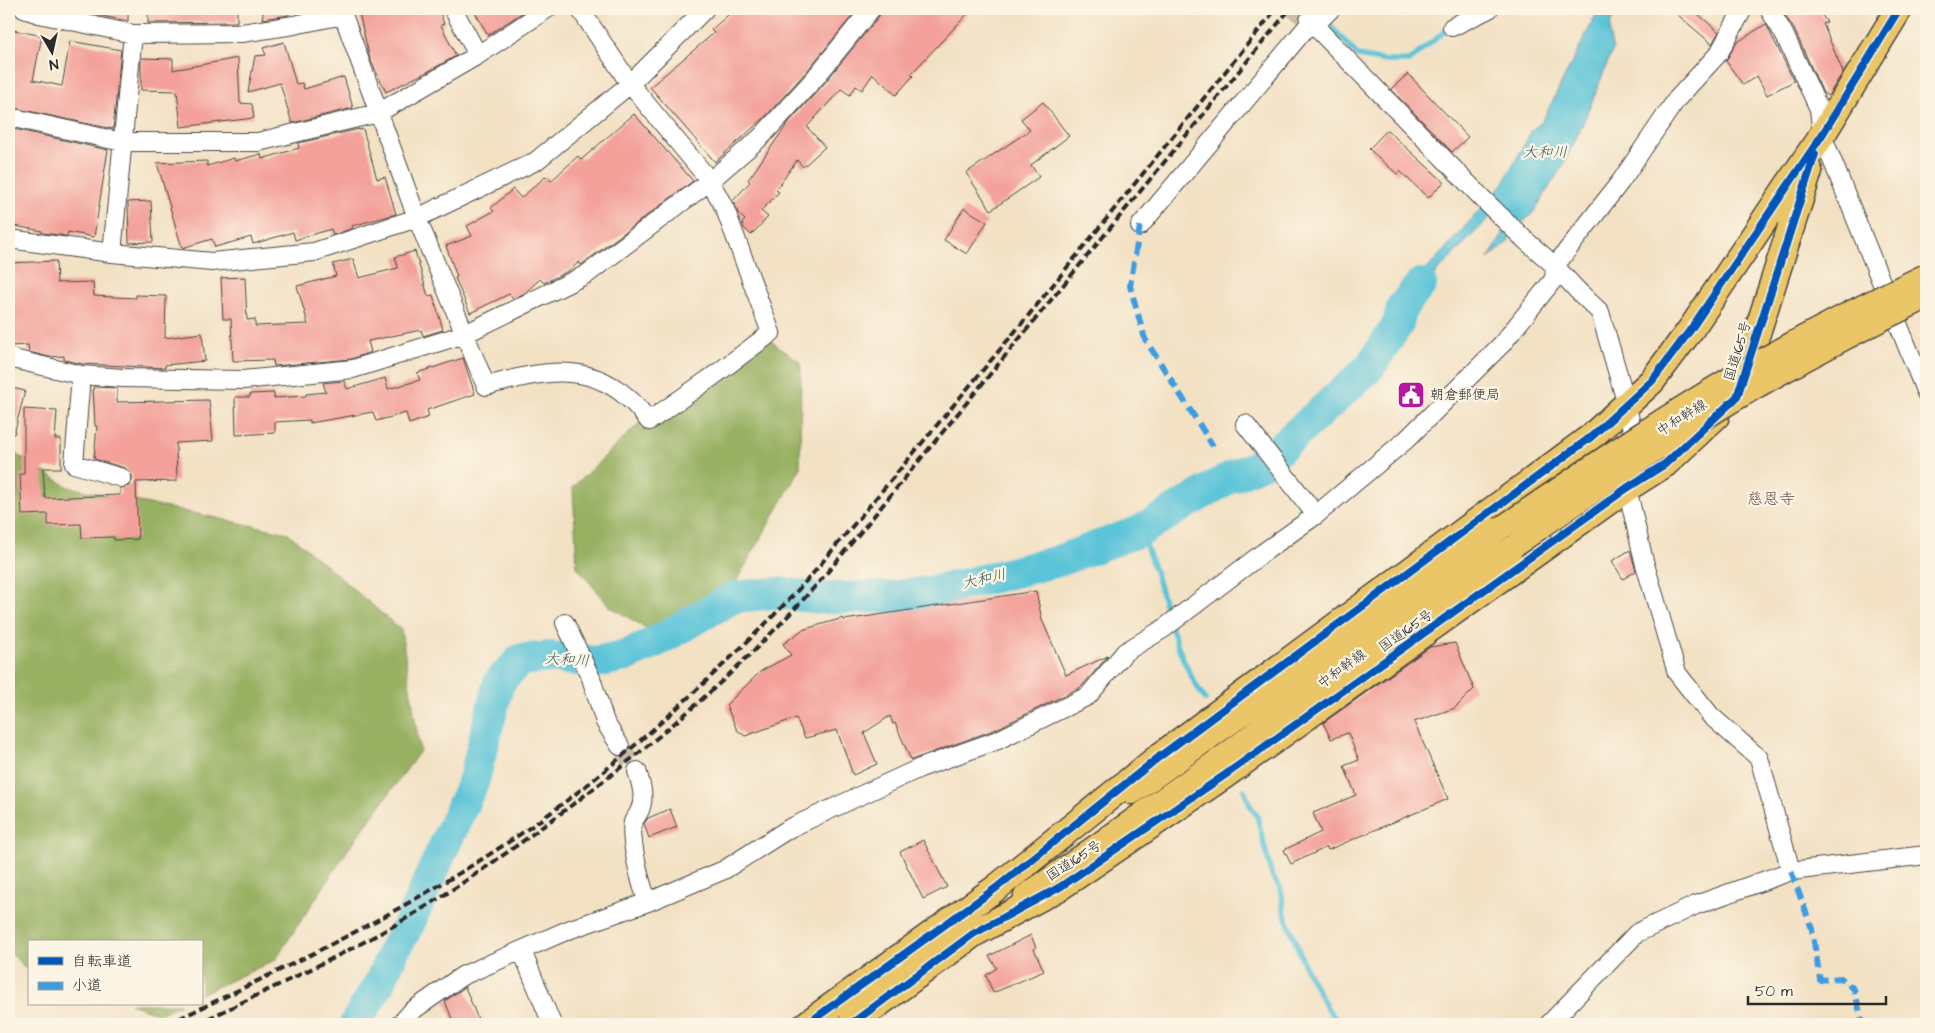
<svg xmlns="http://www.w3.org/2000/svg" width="1935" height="1033" font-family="'Architects Daughter','Klee One',sans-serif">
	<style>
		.forest { fill: #97b062; stroke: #616e46 }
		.water { fill: #5cc4d8; stroke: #447882 }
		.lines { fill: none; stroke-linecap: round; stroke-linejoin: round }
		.stream { stroke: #5cc4d8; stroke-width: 5.5 }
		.river { stroke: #5cc4d8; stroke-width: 32 }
		.building { fill: #f3a19a }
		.minor-tunnel { stroke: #cbbda5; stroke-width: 18; stroke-dasharray: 18 9; stroke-linecap: butt }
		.minor-casing { stroke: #494642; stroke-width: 20 }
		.major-casing { stroke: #494642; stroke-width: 25 }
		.highway-casing { stroke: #494642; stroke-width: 29 }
		.minor { stroke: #fff; stroke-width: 18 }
		.major { stroke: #ebc669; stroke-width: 22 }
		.highway { stroke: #ebc669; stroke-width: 26 }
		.rail { stroke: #2b2b2b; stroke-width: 4; stroke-dasharray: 8 4; stroke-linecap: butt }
		.major-bridge-casing { stroke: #494642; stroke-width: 25; stroke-linecap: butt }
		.major-bridge { stroke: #ebc669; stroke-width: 22 }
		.quiet { stroke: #3d9ce1; stroke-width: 6; stroke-dasharray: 12 6; stroke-linecap: butt }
		.cycleway-casing { stroke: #fcf5e5; stroke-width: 11 }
		.cycleway { stroke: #0057b8; stroke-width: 8 }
		.labels { text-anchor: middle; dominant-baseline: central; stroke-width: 4.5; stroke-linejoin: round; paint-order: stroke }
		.street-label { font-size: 14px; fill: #2b2b2b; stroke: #fcf5e5 }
		.poi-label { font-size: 14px; fill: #2b2b2b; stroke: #fcf5e5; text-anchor: start }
		.water-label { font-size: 15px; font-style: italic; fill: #3a595f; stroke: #fcf5e5 }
		.quarter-label { font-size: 16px; fill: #715452; stroke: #fcf5e5 }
	</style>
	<rect width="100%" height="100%" fill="#fcf5e5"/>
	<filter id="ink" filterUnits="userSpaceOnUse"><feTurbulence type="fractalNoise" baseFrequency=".02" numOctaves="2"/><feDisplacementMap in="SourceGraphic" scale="10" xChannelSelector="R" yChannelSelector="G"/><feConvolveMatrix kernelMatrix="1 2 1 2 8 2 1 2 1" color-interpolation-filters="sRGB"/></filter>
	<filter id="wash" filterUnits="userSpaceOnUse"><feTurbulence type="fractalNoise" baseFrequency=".0096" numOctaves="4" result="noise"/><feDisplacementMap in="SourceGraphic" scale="20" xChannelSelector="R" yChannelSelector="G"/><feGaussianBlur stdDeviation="1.12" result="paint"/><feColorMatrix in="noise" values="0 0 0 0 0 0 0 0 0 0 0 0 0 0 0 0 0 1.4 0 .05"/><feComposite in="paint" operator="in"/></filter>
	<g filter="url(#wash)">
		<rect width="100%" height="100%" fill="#f3e1c4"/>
		<path class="forest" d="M771 341 801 363 800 469 717 615 668 641 609 606 577 567 573 487 650 413 705 369Z
			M9 450 68 487 288 533 401 630 420 751 347 851 275 960 201 994V942H29V972L9 951Z
			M130 1004H180L160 1014Z"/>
		<path class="water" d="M1599 9H1618C1608 23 1608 33 1613 49L1582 126 1565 162 1533 213 1511 233 1507 243 1488 259 1502 236 1509 215 1498 209 1429 280 1430 287 1398 321 1394 305 1429 267 1503 184 1532 130 1542 122Z"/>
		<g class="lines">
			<path class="stream" d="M1330 25 1358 56 1386 61H1409L1446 30
				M1140 531C1166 588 1168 646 1205 699
				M1244 790 1250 805 1257 816 1272 876 1281 889 1284 912 1306 969 1327 1008 1340 1024"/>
			<path class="river" d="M355 1024 380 982 394 950 409 924 474 780 499 682 520 660 550 657 595 662 626 656 659 640 734 597 776 593 820 598 890 597 941 590 1055 562 1140 531 1227 479 1266 461 1369 368 1398 324 1402 307 1421 284"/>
		</g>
		<g id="blocks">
			<path class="building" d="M77 9H128V21L76 11Z
				M148 9H237V22L148 23Z
				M264 9H290L289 15 262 19Z
				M358 9H439L444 24 441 25 456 56 427 72 386 92 370 59Z
				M473 9H528L488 35Z
				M735 9H858L807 71 764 118 715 162 650 87 714 33 711 30Z
				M881 9H972L911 74 913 76 896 95 873 74 862 90 856 86 850 95 841 89 807 127 825 147 803 167 797 160 776 190 779 192 761 211 768 217 751 235 744 228 742 223 745 220 738 213 733 201 750 182 748 180 788 123 823 85 879 16Z
				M1671 9H1692L1719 32 1712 44Z
				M1781 9H1817L1827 22 1823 24 1843 72 1828 96 1823 93 1794 29Z
				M1766 24 1794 81 1767 95 1757 76 1743 85 1726 61 1736 43Z
				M9 29 42 36 33 80 62 86 70 41 121 50 113 129 9 107Z
				M284 42 296 84 302 83 304 89 344 77 353 108 292 123 280 83 248 92 255 56 266 55 263 48Z
				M141 58 173 59V70L238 58 240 103 252 104 254 118 181 127 177 91 141 90Z
				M1408 74 1468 137 1452 152 1391 89Z
				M1043 102 1069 136 1031 165 1039 177 991 210 966 173 1030 130 1021 119Z
				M634 114 693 181 581 265 579 262 570 270 544 283 540 279 525 293 513 299 509 294 470 313 455 278 457 277 446 246 472 236 467 226 494 211 491 208 513 189 521 198 546 176 551 181 578 156 581 160Z
				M9 128 108 150 94 237 68 232 67 236 42 233V231L9 225Z
				M359 129V130L363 129 377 179 385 177 396 214 352 226 353 228 333 235 331 229 295 240 293 232 253 244 251 237 215 247 212 239 182 248 157 163 207 161V166L234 158 235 161 261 154 262 159 299 148 298 143Z
				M1387 130 1444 182 1428 198 1400 171 1397 174 1369 149Z
				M151 201 153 242 129 243 128 202Z
				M964 208 987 222 967 254 944 240Z
				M415 251 428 296 433 295 443 330 423 336 421 330 368 341 371 352 351 359 274 366 273 360 233 361 231 319H223L221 278 245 277 247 320 255 319V326L308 324 297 286 336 276 333 264 353 259 359 278 398 268 395 257Z
				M56 261 57 283 93 282 94 296 136 298V295L166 296 165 338 202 333 205 361 165 365V368L83 364 64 360V356L49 357 29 352 28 345 9 346V263Z
				M463 358 475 394 427 410 429 417 409 424 406 413 376 421 373 412 310 423V420L275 422V433L236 435 235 397H250V394L274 393V398L306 396V394L326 392 323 383 344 381 347 389 385 378 388 389 420 380 417 373Z
				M9 387 25 391 14 434H9Z
				M93 387 117 388V402L209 400 213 441 176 443 177 481 136 482 138 539 114 540V537L82 538 81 524 48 525V514L22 515 20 474H24V409L57 411 55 439H61V468H43L45 498 120 495V488L129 486 132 481V475L125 468 94 459 97 426H95Z
				M1630 550 1636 571 1623 579 1612 561Z
				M1036 591 1042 620 1066 675 1108 656 1081 687 994 730 911 760 895 723 893 724 890 716 864 733 877 764 853 775 837 730 805 738 796 718 745 736 737 730 726 705 761 671 791 655 783 644 802 630 843 618 844 620Z
				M1455 643 1474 689 1455 708 1414 722 1448 799 1328 850 1327 847 1291 864 1284 850 1321 832 1313 813 1356 795 1344 766 1359 760 1348 733 1331 739 1323 723 1430 647Z
				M670 809 677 827 649 838 644 824 648 818Z
				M923 840 947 887 923 899 900 852Z
				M1031 935 1036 948 1034 949 1044 971 993 993 986 975 997 968 989 956Z
				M465 987 480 1024H454L445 1001Z"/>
		</g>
	</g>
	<g filter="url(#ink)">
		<use href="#blocks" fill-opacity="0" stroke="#494642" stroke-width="1"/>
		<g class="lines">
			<path class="minor-tunnel" d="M1293 9 1309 20
				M620 746 637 771"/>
			<g class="minor-casing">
				<path id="minor" d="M24 9 39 14 133 34 242 33 294 25 343 15
					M341 9 417 218 486 386C536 373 585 359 628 398 636 404 642 413 649 421L712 377 771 333 725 209 710 181 630 84 580 9
					M453 9 478 55
					M1769 9 1784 34 1819 109 1822 135 1926 393
					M1309 20 1484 200 1524 239 1555 266 1576 289 1600 312 1627 405 1632 431
					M1315 25 1331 9
					M1452 27 1489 9
					M9 117 122 142H258L378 113 478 55 547 9
					M1140 226 1311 22
					M9 239 112 253 212 262 314 252 417 218 536 161 630 84 705 9
					M112 253 133 34
					M9 358 81 375 123 378 243 380 353 369 465 334 587 274 710 181 761 137 815 78 871 9
					M81 375 74 464 122 478
					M1245 424 1316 515
					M1628 479 1627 488 1644 561 1677 673 1711 716 1759 758 1791 871
					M565 623 591 678 605 722 620 746
					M637 771C641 784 646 798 639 812 638 815 634 819 633 822 629 838 641 886 648 902
					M522 951 552 1024
					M400 1024 412 1011 462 976 568 930 648 902 724 870 790 828 920 768 998 740 1088 696 1125 652 1163 629 1264 552 1316 515 1407 439 1502 344 1554 279 1555 266 1621 181 1676 100 1719 53 1743 9
					M1549 1024 1637 933 1696 905 1791 871 1926 855"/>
			</g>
			<g class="major-casing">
				<path id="major" d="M1132 793 1391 609 1501 528
					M1025 896 1225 755 1342 668 1514 546"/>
			</g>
			<g class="highway-casing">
				<path id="highway" d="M1740 386 1809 171
					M807 1024 996 888 1159 757 1591 437 1652 381 1691 329 1822 135 1899 9
					M851 1024 973 934 1060 887 1225 775 1627 488 1665 464 1716 416"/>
			</g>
			<use href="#minor" class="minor"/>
			<use href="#major" class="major"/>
			<use href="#highway" class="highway"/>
			<path class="rail" d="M168 1024C285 968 404 912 513 839 582 793 645 738 705 682 743 646 781 610 815 571L1023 322 1276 9
				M197 1024C263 992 331 961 395 925 450 893 502 857 553 819 654 745 750 663 831 568L1290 9"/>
			<g class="major-bridge-casing">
				<path id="major-bridge" d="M1501 528C1576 477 1651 425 1729 379 1793 341 1859 307 1926 275
					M1514 546C1585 497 1655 448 1729 403 1793 365 1859 330 1926 298"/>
			</g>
			<use href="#major-bridge" class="major-bridge"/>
			<path class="quiet" d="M1140 226 1130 286 1145 339 1213 446
				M1791 871 1812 929 1820 980 1841 978 1854 989 1863 1024"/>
			<g class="cycleway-casing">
				<path id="cycleway" d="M807 1024 996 888 1159 757 1591 437 1652 381 1691 329 1822 135 1899 9
					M851 1024 973 934 1060 887 1225 775 1627 488 1665 464 1737 397 1815 154"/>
			</g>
			<use href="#cycleway" class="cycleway"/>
		</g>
	</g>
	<defs>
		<g id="civic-square" transform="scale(1.4375)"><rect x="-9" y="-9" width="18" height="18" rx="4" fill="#b5179e" stroke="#fcf5e5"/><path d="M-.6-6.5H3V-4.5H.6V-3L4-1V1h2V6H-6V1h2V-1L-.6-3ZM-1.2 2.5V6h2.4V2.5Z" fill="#fff"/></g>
	</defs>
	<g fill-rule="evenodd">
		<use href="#civic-square" x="1411" y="395"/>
	</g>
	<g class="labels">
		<g class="street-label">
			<text transform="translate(1738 351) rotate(-73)">国道165号</text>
			<text transform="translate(1682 418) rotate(-32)">中和幹線</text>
			<text transform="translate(1406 631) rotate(-35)">国道165号</text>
			<text transform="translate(1342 669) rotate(-36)">中和幹線</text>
			<text transform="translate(1074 861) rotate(-33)">国道165号</text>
		</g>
		<g class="poi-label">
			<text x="1430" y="395">朝倉郵便局</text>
		</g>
		<g class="water-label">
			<text x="1545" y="152">大和川</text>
			<text transform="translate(984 579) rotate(-13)">大和川</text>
			<text transform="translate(567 660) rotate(3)">大和川</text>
		</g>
		<g class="quarter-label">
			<text x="1771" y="499">慈恩寺</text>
		</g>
	</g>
	<rect width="1935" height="1033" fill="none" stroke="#fcf5e5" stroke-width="30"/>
	<rect x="28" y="940" width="175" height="65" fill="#fcf5e5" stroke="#a8a49b"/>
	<rect x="38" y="957" width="25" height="8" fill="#0057b8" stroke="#a8a49b"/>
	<text x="72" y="966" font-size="15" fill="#2b2b2b">自転車道</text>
	<rect x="38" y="982" width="25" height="8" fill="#3d9ce1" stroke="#a8a49b"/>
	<text x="72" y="990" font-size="15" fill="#2b2b2b">小道</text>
	<g transform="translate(52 52) rotate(171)" stroke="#fcf5e5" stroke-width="4" paint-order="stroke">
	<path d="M0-4L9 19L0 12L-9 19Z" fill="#2b2b2b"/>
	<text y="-8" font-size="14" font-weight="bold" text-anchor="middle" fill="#2b2b2b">N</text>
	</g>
	<path d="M1748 996v8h138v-8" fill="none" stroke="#2b2b2b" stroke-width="2.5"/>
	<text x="1755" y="996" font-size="15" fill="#2b2b2b" stroke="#fcf5e5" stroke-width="4" paint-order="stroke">50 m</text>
</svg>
